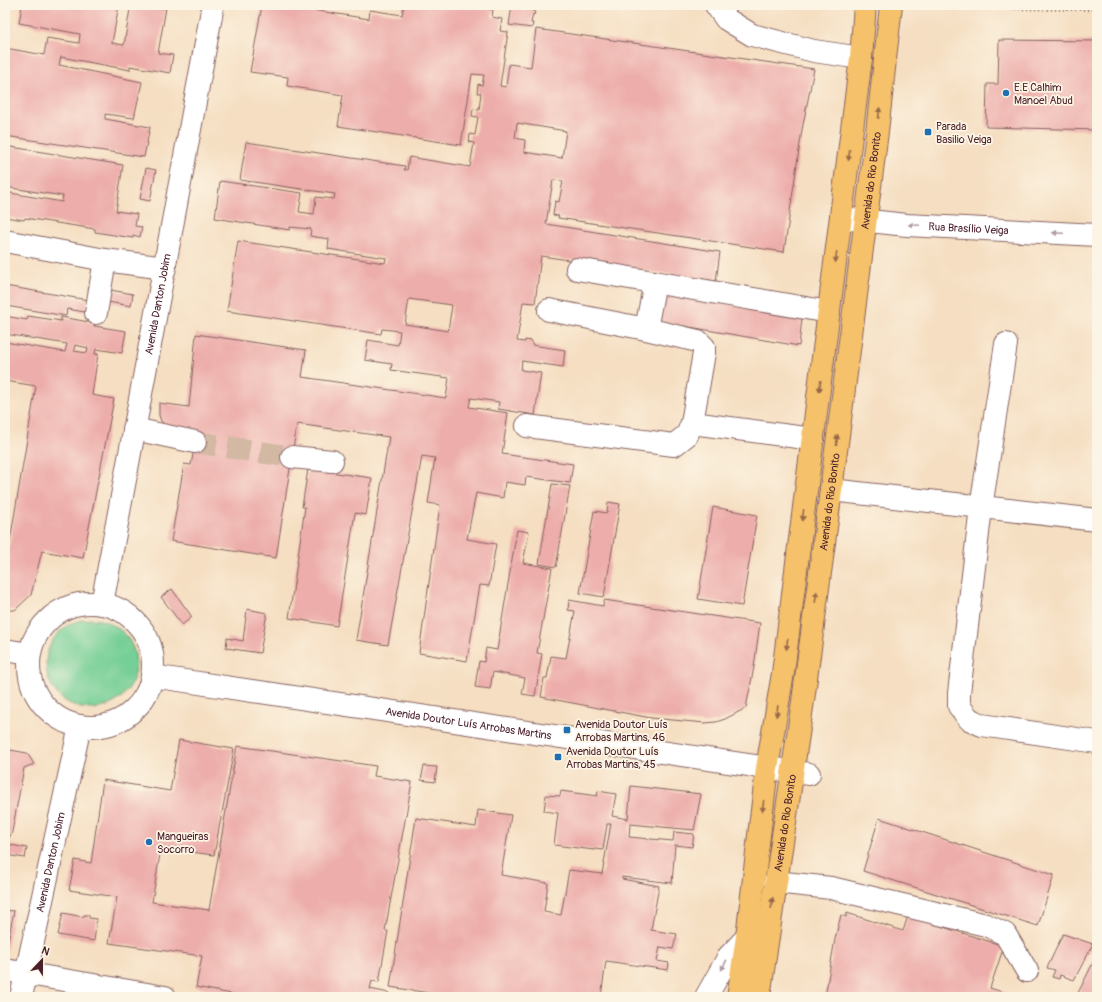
<svg xmlns="http://www.w3.org/2000/svg" width="1102" height="1002" font-family="Pangolin,sans-serif">
	<style>
		.green { fill: #76cf96; stroke: #607760 }
		.building { fill: #edadaa; fill-rule: evenodd }
		.lines { fill: none; stroke-linecap: round; stroke-linejoin: round }
		.minor-tunnel { stroke: #d3b8a3; stroke-width: 22; stroke-dasharray: 22 11; stroke-linecap: butt }
		.minor-casing { stroke: #866260; stroke-width: 24 }
		.major-casing { stroke: #866260; stroke-width: 24 }
		.path { stroke: #866260; stroke-width: 2.5; stroke-dasharray: 1 3; stroke-linecap: butt }
		.minor { stroke: #fff; stroke-width: 22 }
		.major { stroke: #f5c16b; stroke-width: 22 }
		.oneway { fill: #976848 }
		.oneway2 { fill: #ae9aa0 }
		.poi-dot { fill: #1f6fb2; stroke: #fcf5e5; stroke-width: 1.5 }
		.labels { text-anchor: middle; dominant-baseline: central; stroke-width: 3.5; stroke-linejoin: round; paint-order: stroke }
		.poi-label { font-size: 11px; fill: #4a1f2b; stroke: #fcf5e5; text-anchor: start }
		.street-label { font-size: 11px; fill: #4a1f2b; stroke: #fcf5e5 }
	</style>
	<rect width="100%" height="100%" fill="#fcf5e5"/>
	<filter id="ink" filterUnits="userSpaceOnUse"><feTurbulence type="fractalNoise" baseFrequency=".025" numOctaves="2"/><feDisplacementMap in="SourceGraphic" scale="8" xChannelSelector="R" yChannelSelector="G"/><feConvolveMatrix kernelMatrix="1 2 1 2 8 2 1 2 1" color-interpolation-filters="sRGB"/></filter>
	<filter id="wash" filterUnits="userSpaceOnUse"><feTurbulence type="fractalNoise" baseFrequency=".012" numOctaves="4" result="noise"/><feDisplacementMap in="SourceGraphic" scale="16" xChannelSelector="R" yChannelSelector="G"/><feGaussianBlur stdDeviation="0.9" result="paint"/><feColorMatrix in="noise" values="0 0 0 0 0 0 0 0 0 0 0 0 0 0 0 0 0 1.4 0 .05"/><feComposite in="paint" operator="in"/></filter>
	<g filter="url(#wash)">
		<rect width="100%" height="100%" fill="#f5dec1"/>
		<path class="green" d="M46 664a45 45 0 1 1 90 0a45 45 0 1 1-90 0Z"/>
		<g id="blocks">
			<path class="building" d="M22 5H119L112 43 124 45 130 9 166 8 158 53 173 55 170 73 130 66V70L61 57 59 65 142 82 134 118 105 114V119L150 127 144 157 5 136V48L44 55 47 38 79 43 80 34 19 23Z
				M262 5H281L369 19 370 10 402 15 404 5H466L479 7V5H489L488 9 493 10 492 17 502 19 500 31 508 32 500 86 506 87 509 64 531 67 536 29 814 69 802 130 784 252 558 218 559 216 553 215 555 201 559 202 563 181 553 180 546 224 720 252 716 281 541 256 535 303 523 302 517 341 525 342V340L532 341V345L565 350 563 367 522 361 521 370 541 373 535 415 498 409 499 402 471 398 469 407 508 413 502 454 573 464 570 483 526 477 525 485 505 482 503 498 476 493 467 539 496 544 489 586 480 585 467 661 419 653 440 505 428 503 435 458 422 456 388 645 356 640 389 437 297 424 276 558 171 541 184 464 191 465 197 432 166 426 161 421 159 415V403L189 407 196 334 306 350 302 377 446 398 449 378 391 370 392 364 365 360 368 340 398 345 400 331 382 329 381 334 227 311 238 241 385 263 386 258 328 249 329 239 310 236 311 229 290 227V230L215 218 220 181 302 193 299 212 314 214 316 197 334 199 335 194 240 180 246 142 405 166 404 170H407L409 157 470 167 474 143 469 142 470 134 475 135 478 117 472 116 473 109 479 110 481 93H477L478 84 482 85 484 75 472 74 461 145 338 126 343 95 287 86 288 77 250 72ZM517 123 566 131 562 158 524 152 525 140 515 138ZM409 299 452 305 448 331 405 324Z
				M343 5H358V8Z
				M512 5H533L532 11H535L534 15 533 14 531 23H533L532 28 509 25Z
				M999 40 1097 41V130L986 127 987 84H998Z
				M5 146 123 165 116 211 137 214 135 226 142 227 140 237 133 235V238L95 232V229L25 218 24 220 5 217V192L62 202 63 196 5 187Z
				M146 168 156 170 150 201 140 199Z
				M5 286 88 300 85 312 67 309 66 316 6 306Z
				M110 290 133 294 131 306 108 302Z
				M661 292 802 318 799 346 655 321Z
				M5 316 27 320 28 316 61 321V317L95 323 94 326 126 331 122 353 96 349 95 354H98L92 395 114 399 83 558 42 551 31 595 15 610H5V571L36 386 5 381V342L65 352 67 344 5 334ZM75 345 88 348 87 353 74 351Z
				M308 469 372 478 366 515 355 513 337 626 289 618 305 507H302Z
				M552 484 570 486 556 567 539 564Z
				M608 502 620 504 604 597 580 593 594 511 607 513Z
				M713 507 757 515 742 606 698 599Z
				M517 530 529 532 523 563 552 568 537 653 542 654 535 696 522 694 525 678 493 672 490 689 475 687 479 661 484 662 486 648 497 650Z
				M172 589 192 617 182 625 161 597Z
				M569 600 603 606 604 600 760 623 754 667 746 708 725 719 716 722 705 723 651 718 541 697 544 678H547L551 656 566 658 575 611 568 610Z
				M247 609 267 613 260 653 226 648 227 638 243 641Z
				M179 740 234 749 214 855 161 848 152 902 209 910 237 746 376 766 374 776 412 782 385 931H388L379 982 372 981 370 989 389 993 388 997H247L196 987 202 956 109 943 117 897 69 890 75 860 91 863 103 780 170 791Z
				M5 744 10 750 27 753 34 764 24 768 12 832 9 838 5 841Z
				M424 766 437 767 435 782 421 780Z
				M631 786 701 794 694 830 630 824 629 837 673 841 674 832 694 834 692 847 675 845 672 883 622 877V879L659 886 651 930 677 934 673 949 660 947 657 961 669 963 668 970 606 961 601 997H456L390 987 416 818 476 827 478 810 511 815 501 875 548 883 544 912 561 915 569 870 602 874 611 824H607L603 850 595 849 594 850 554 845 558 813 544 811 546 795 560 796 561 791 597 796 598 791 616 794 612 816 628 819Z
				M879 818 1054 875 1038 926 863 871Z
				M5 844 27 848 25 858 5 855Z
				M5 910 14 911 6 951H5Z
				M63 913 83 917 84 915H89V918L97 919 94 941 58 935Z
				M847 913 903 931 908 916 1004 946 990 988 1018 997H825L835 939 841 915 846 917Z
				M1063 934 1093 944 1074 980 1060 975 1059 979 1052 977 1055 970 1047 968Z
				M1097 955V997H1076Z"/>
		</g>
	</g>
	<g filter="url(#ink)">
		<use href="#blocks" fill-opacity="0" stroke="#866260" stroke-width="1"/>
		<g class="lines">
			<path class="minor-tunnel" d="M195 442 292 457"/>
			<g class="minor-casing">
				<g id="minor">
					<path d="M716 5 726 19 752 35 814 51 861 58"/>
					<path id="s1" d="M841 218 907 225 1097 235"/>
					<path d="M5 241 105 260 165 268"/>
					<path d="M577 269 829 312"/>
					<path d="M655 282 646 329 698 341 704 347V353L692 423 813 439"/>
					<path d="M549 310 646 329"/>
					<path d="M96 313 105 260"/>
					<path d="M1006 344 981 508 959 693V706L969 719 982 725 1097 742"/>
					<path d="M527 426 674 445 687 435 692 423"/>
					<path d="M134 429 195 442"/>
					<path d="M292 457 332 461"/>
					<path d="M831 490 1097 520"/>
					<circle cx="91" cy="665" r="62"/>
					<path id="s2" d="M102 604 213 5"/>
					<path d="M5 650 29 654"/>
					<path id="s3" d="M152 676 809 774"/>
					<path d="M775 882 831 888 986 925 1005 934 1027 971"/>
					<path d="M5 970 165 997"/>
					<path id="s4" d="M21 997 80 726"/>
					<path d="M706 997 729 956 747 937"/>
				</g>
			</g>
			<g class="major-casing">
				<g id="major">
					<path d="M738 997 747 937 767 768 783 673 861 58 865 5"/>
					<path id="s5" d="M759 997 803 701 831 490 877 132 891 5"/>
				</g>
			</g>
			<path class="path" d="M943 8 1097 10"/>
			<use href="#minor" class="minor"/>
			<use href="#major" class="major"/>
		</g>
		<defs><path id="oneway-solid" d="M-6-.8H1V-3.2L6.5 0L1 3.2V.8H-6Z"/></defs>
		<g class="oneway">
			<use href="#oneway-solid" transform="translate(879 113) rotate(-84)"/>
			<use href="#oneway-solid" transform="translate(849 155) rotate(97)"/>
			<use href="#oneway-solid" transform="translate(836 257) rotate(97)"/>
			<use href="#oneway-solid" transform="translate(820 386) rotate(97)"/>
			<use href="#oneway-solid" transform="translate(837 440) rotate(-83)"/>
			<use href="#oneway-solid" transform="translate(803 515) rotate(97)"/>
			<use href="#oneway-solid" transform="translate(816 597) rotate(-82)"/>
			<use href="#oneway-solid" transform="translate(787 644) rotate(97)"/>
			<use href="#oneway-solid" transform="translate(777 711) rotate(99)"/>
			<use href="#oneway-solid" transform="translate(763 806) rotate(97)"/>
			<use href="#oneway-solid" transform="translate(772 903) rotate(-82)"/>
		</g>
		<g class="oneway2">
			<use href="#oneway-solid" transform="translate(914 225) rotate(-177)"/>
			<use href="#oneway-solid" transform="translate(1058 233) rotate(-177)"/>
			<use href="#oneway-solid" transform="translate(724 965) rotate(119)"/>
		</g>
	</g>
	<g class="poi-dot">
		<circle cx="1006" cy="93" r="4"/>
		<rect x="924" y="128" width="8" height="8" rx="2"/>
		<rect x="563" y="726" width="8" height="8" rx="2"/>
		<rect x="554" y="753" width="8" height="8" rx="2"/>
		<circle cx="149" cy="842" r="4"/>
	</g>
	<g class="labels">
		<g class="poi-label">
			<text x="1014" y="87">E.E Calhim<tspan x="1014" dy="13">Manoel Abud</tspan></text>
			<text x="936" y="126">Parada<tspan x="936" dy="13">Basilio Veiga</tspan></text>
			<text x="575" y="724">Avenida Doutor Luís<tspan x="575" dy="13">Arrobas Martins, 46</tspan></text>
			<text x="566" y="751">Avenida Doutor Luís<tspan x="566" dy="13">Arrobas Martins, 45</tspan></text>
			<text x="157" y="836">Mangueiras<tspan x="157" dy="13">Socorro</tspan></text>
		</g>
		<g class="street-label">
			<text stroke="none"><textPath href="#s5" startOffset="824">Avenida do Rio Bonito</textPath></text>
			<text stroke="none"><textPath href="#s1" startOffset="128">Rua Brasílio Veiga</textPath></text>
			<text stroke="none"><textPath href="#s2" startOffset="305">Avenida Danton Jobim</textPath></text>
			<text stroke="none"><textPath href="#s5" startOffset="500">Avenida do Rio Bonito</textPath></text>
			<text stroke="none"><textPath href="#s3" startOffset="320">Avenida Doutor Luís Arrobas Martins</textPath></text>
			<text stroke="none"><textPath href="#s5" startOffset="176">Avenida do Rio Bonito</textPath></text>
			<text stroke="none"><textPath href="#s4" startOffset="138">Avenida Danton Jobim</textPath></text>
		</g>
	</g>
	<rect width="1102" height="1002" fill="none" stroke="#fcf5e5" stroke-width="20"/>
	<g transform="translate(42 960) rotate(22)" stroke="#fcf5e5" stroke-width="3" paint-order="stroke">
	<path d="M0-3L7 15L0 10L-7 15Z" fill="#4a1f2b"/>
	<text y="-6" font-size="11" font-weight="bold" text-anchor="middle" fill="#4a1f2b">N</text>
	</g>
</svg>
